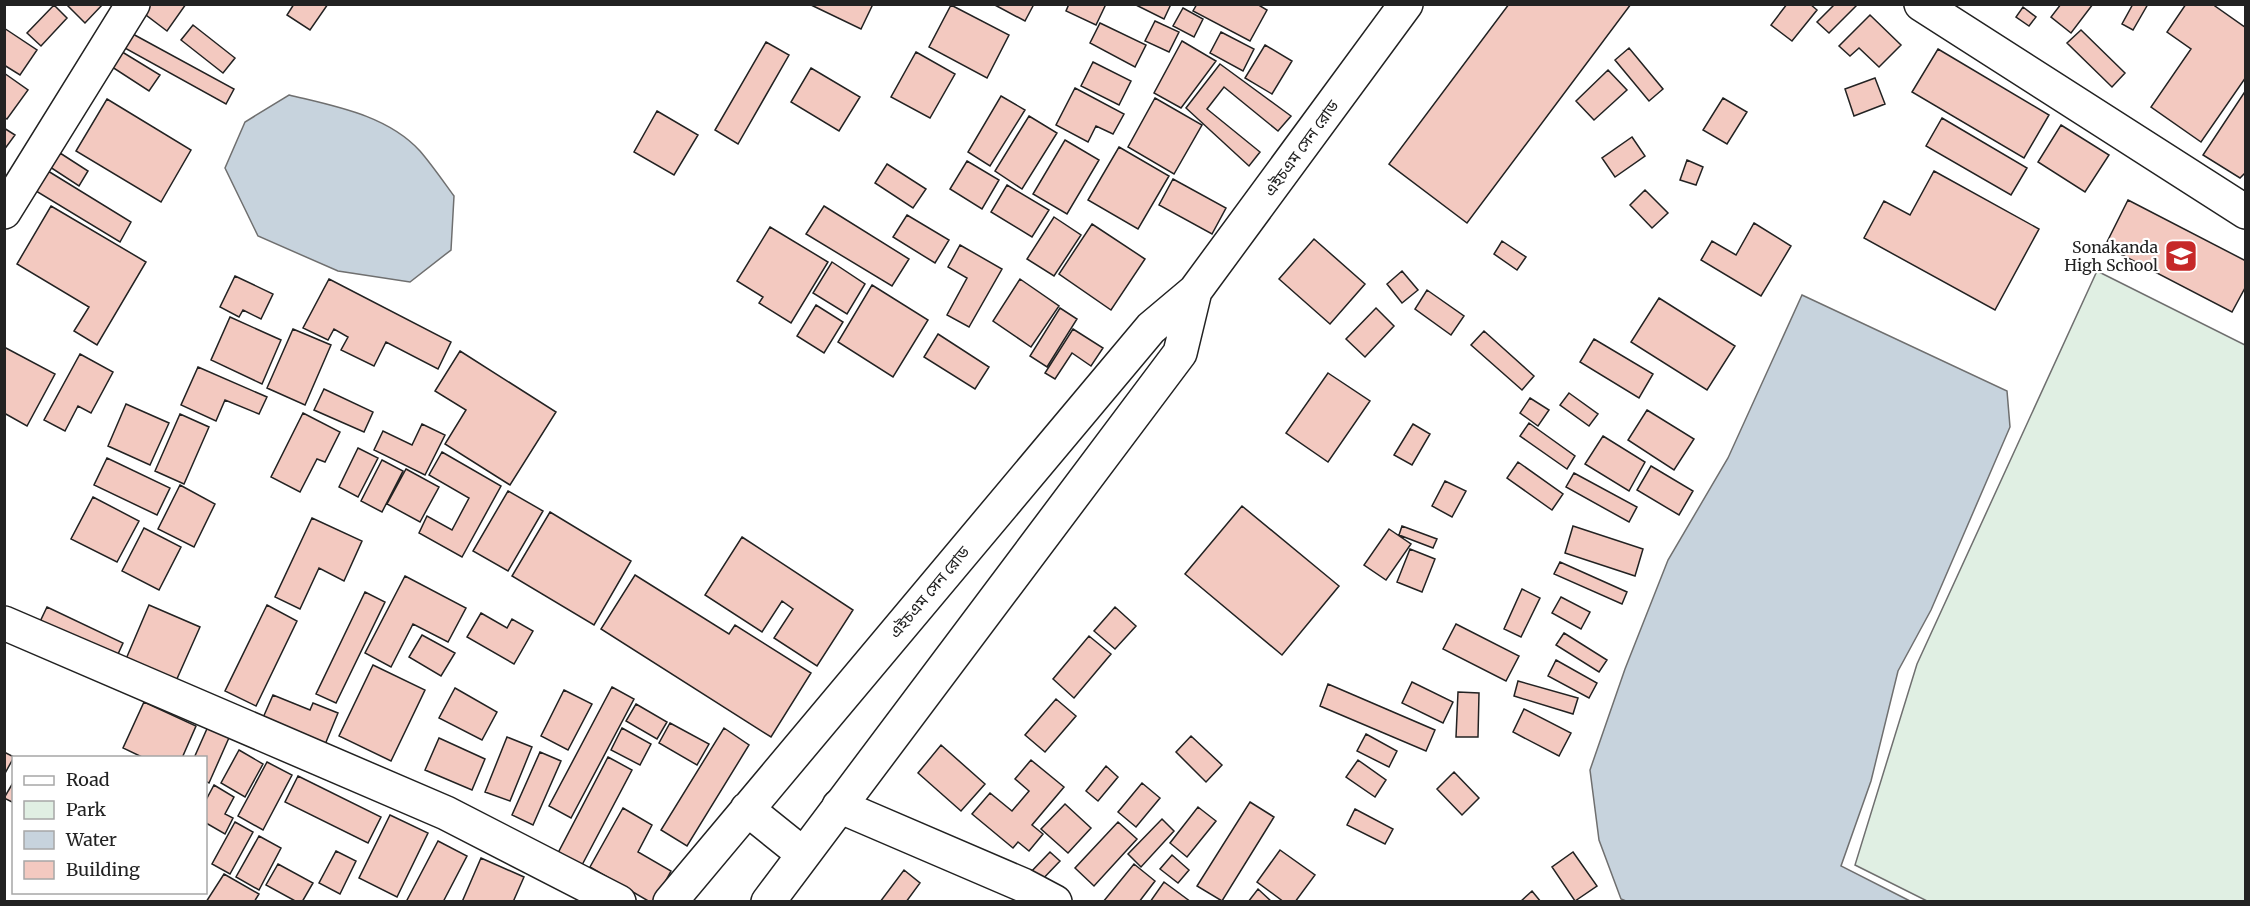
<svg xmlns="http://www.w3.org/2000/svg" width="2250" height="906" font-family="Merriweather,'Noto Sans Bengali',serif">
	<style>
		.green { fill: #e0efe3; stroke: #6f6f6f; stroke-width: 1.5 }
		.water { fill: #c7d3dd; stroke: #6f6f6f; stroke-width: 1.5 }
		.building { fill: #f3c9c0; stroke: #222; stroke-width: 1.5 }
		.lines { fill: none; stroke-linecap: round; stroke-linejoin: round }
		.minor-casing { stroke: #222; stroke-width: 36 }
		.tertiary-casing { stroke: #222; stroke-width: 36 }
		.secondary-casing { stroke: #222; stroke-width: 36 }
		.minor { stroke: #fff; stroke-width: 33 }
		.tertiary { stroke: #fff; stroke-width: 33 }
		.secondary { stroke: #fff; stroke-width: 33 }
		.labels { text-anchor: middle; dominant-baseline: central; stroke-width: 4.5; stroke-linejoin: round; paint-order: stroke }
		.street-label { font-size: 16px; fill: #222; stroke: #fff }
		.poi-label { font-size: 16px; fill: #222; stroke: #fff; text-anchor: end }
	</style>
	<rect width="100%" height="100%" fill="#fff"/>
	<path class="green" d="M2097 271 2245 345V901H1927L1855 865 1917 664Z"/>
	<path class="water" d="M289 95C334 106 387 115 420 151 432 165 443 181 454 196L451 250 410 282 338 271 258 236 225 168 245 122Z
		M1802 295 2007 391 2010 427 1931 610 1898 671 1871 781 1841 866 1910 901H1626L1621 899 1599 840 1590 770 1625 669 1668 560 1728 458Z"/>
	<path class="building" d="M66 4H103L85 23Z
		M147 4H186L167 31 142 12Z
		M294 4H328L310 30 287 15Z
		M809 4H873L861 29Z
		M993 4H1034L1025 21Z
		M1069 4H1106L1096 25 1066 11Z
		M1134 4H1171L1164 19Z
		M1197 4H1257L1267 10 1250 41 1193 11Z
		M1509 4H1631L1467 223 1389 164Z
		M1787 4H1810L1817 10 1792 41 1771 25Z
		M1835 4H1858L1829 33 1817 22Z
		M2061 4H2093L2071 33 2051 17Z
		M2133 4H2148L2133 30 2122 24Z
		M2186 4H2212L2246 28V77L2201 142 2151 107 2191 49 2167 32Z
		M54 5 67 18 41 46 27 33Z
		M951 5 1009 35 987 78 929 47Z
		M2023 7 2036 17 2029 26 2016 17Z
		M1183 8 1203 19 1194 37 1173 26Z
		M1870 15 1901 45 1879 67 1859 48 1850 56 1839 46Z
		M1155 21 1179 32 1169 52 1145 41Z
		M1100 23 1146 45 1135 67 1090 43Z
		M193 25 235 58 223 73 181 40Z
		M4 28 37 50 20 75 4 65Z
		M2081 30 2125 73 2112 87 2067 43Z
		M1221 32 1254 49 1243 71 1210 53Z
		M131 33 234 89 226 104 123 47Z
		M1182 41 1216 61 1181 108 1154 93Z
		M766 42 789 55 738 144 715 130Z
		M1265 45 1292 61 1272 94 1245 78Z
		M1629 48 1663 89 1649 101 1615 60Z
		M1938 49 2049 115 2024 158 1912 92Z
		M119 50 160 75 149 91 109 65Z
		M916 52 955 74 930 118 891 97Z
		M1093 62 1131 81 1119 105 1081 86Z
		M1220 64 1291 116 1278 131 1224 87 1207 109 1260 152 1249 166 1186 108Z
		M811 68 860 97 839 131 791 102Z
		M1608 70 1627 90 1594 120 1576 101Z
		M4 73 28 90 7 119 4 117Z
		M1875 78 1885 104 1854 116 1845 89Z
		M1075 88 1124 114 1113 134 1096 126 1088 142 1056 125Z
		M2246 90V172L2240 178 2203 155Z
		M1001 96 1025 110 990 166 968 152Z
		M1155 98 1202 125 1174 174 1128 147Z
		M1723 98 1747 112 1727 144 1703 130Z
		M107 99 191 150 161 202 76 151Z
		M657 111 698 135 674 175 634 152Z
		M1029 116 1057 133 1022 189 995 171Z
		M1942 118 2027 168 2011 195 1926 146Z
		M2061 125 2109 155 2085 192 2038 162Z
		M4 128 15 135 4 150Z
		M1632 137 1645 156 1615 177 1602 158Z
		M1065 140 1099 160 1067 214 1033 194Z
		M1119 147 1169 176 1138 229 1088 200Z
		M60 153 88 171 79 186 50 167Z
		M1687 160 1703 167 1696 185 1680 180Z
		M967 161 999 180 982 209 950 189Z
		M887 164 926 189 913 208 875 183Z
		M48 171 131 222 120 242 36 191Z
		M1934 171 2039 229 1995 310 1864 238 1884 201 1910 215Z
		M1173 179 1226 208 1212 234 1159 205Z
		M1007 185 1049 210 1032 237 991 212Z
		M1645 190 1668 213 1652 228 1630 205Z
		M2128 200 2246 261V286L2232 312 2105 246Z
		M51 206 146 262 97 345 74 331 89 307 17 264Z
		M824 206 909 259 892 286 806 234Z
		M907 215 949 240 935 263 893 237Z
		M1054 217 1081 235 1054 276 1027 259Z
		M1754 223 1791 246 1761 296 1701 260 1712 241 1736 255Z
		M1092 224 1145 259 1111 310 1059 274Z
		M770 227 828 262 791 323 759 303 763 297 737 281Z
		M1314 239 1365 284 1330 324 1279 279Z
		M1502 241 1526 257 1517 270 1494 254Z
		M960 245 1002 269 969 327 947 315 967 278 948 267Z
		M832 262 865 284 847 314 813 293Z
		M1402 271 1418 290 1402 303 1387 284Z
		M235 276 273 294 261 319 243 310 239 317 220 307Z
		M329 279 451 342 438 369 386 342 374 366 341 350 348 337 334 329 328 340 303 328Z
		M1020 279 1059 306 1031 347 993 321Z
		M872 285 928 320 893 377 838 342Z
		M1427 290 1464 316 1451 335 1415 309Z
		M1659 298 1735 346 1707 390 1631 342Z
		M816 305 843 322 824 353 797 336Z
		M1060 308 1077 319 1047 367 1030 356Z
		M1376 308 1394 326 1365 357 1346 339Z
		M230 317 281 340 262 384 211 360Z
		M293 329 331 345 305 405 267 388Z
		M1073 329 1103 348 1091 366 1072 353 1055 379 1045 373Z
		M1484 331 1534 376 1522 390 1471 345Z
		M938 334 989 367 975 389 924 357Z
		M1594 339 1653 374 1639 398 1580 362Z
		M4 347 55 374 27 426 4 413Z
		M460 351 556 412 510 485 445 444 466 410 435 391Z
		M80 354 113 372 91 413 78 406 65 431 44 420Z
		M198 367 267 397 259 414 225 400 216 421 181 405Z
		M1328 373 1370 401 1328 462 1286 433Z
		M324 389 373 412 364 432 314 410Z
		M1569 393 1598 414 1589 426 1560 405Z
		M1530 398 1549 410 1538 426 1520 413Z
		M126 404 169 423 150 465 108 446Z
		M1647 410 1694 439 1674 470 1628 440Z
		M303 413 340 432 325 462 317 459 300 492 271 477Z
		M180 414 209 427 184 484 155 471Z
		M1529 423 1575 456 1567 469 1520 436Z
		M422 424 445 435 425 475 374 450 383 431 412 445Z
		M1413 424 1430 434 1412 465 1394 455Z
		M1603 436 1645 462 1629 491 1585 464Z
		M358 448 378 458 358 497 339 487Z
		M442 452 501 486 462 557 419 533 427 516 452 530 469 498 429 475Z
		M107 458 170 488 157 515 94 485Z
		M382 460 403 471 382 512 361 501Z
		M1518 462 1563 494 1552 510 1507 478Z
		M1651 466 1693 491 1679 515 1637 490Z
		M406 469 439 487 420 522 387 504Z
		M1574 473 1637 507 1629 522 1566 487Z
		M1445 481 1466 491 1452 517 1432 506Z
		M180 485 215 504 194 547 158 529Z
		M508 491 543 511 508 571 473 551Z
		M93 497 139 521 117 562 71 539Z
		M1242 506 1339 586 1282 655 1185 574Z
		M550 512 631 561 594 625 512 576Z
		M312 518 362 541 344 581 319 568 300 609 275 597Z
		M1402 526 1437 539 1433 548 1399 535Z
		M1573 526 1643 549 1635 576 1565 553Z
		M144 528 181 547 159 590 122 571Z
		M1389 529 1411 544 1386 580 1364 565Z
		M742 537 853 610 817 666 774 638 793 609 782 601 762 632 705 595Z
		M1410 549 1435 559 1422 592 1397 582Z
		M1560 562 1627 592 1622 604 1554 574Z
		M635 575 729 634 735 625 811 673 771 737 601 629Z
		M405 576 466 608 448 642 413 624 391 667 365 653Z
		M1522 589 1540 598 1521 637 1504 629Z
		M365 592 385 602 336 703 316 694Z
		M1561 597 1590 612 1581 629 1552 613Z
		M149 605 200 627 176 681 126 659Z
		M267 605 297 621 256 706 225 691Z
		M47 607 123 643 113 665 37 628Z
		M1115 607 1136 626 1115 649 1094 631Z
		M481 613 507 628 512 619 533 631 514 664 467 637Z
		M1456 624 1519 656 1506 681 1443 649Z
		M1564 633 1607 660 1599 672 1556 645Z
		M422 635 455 653 441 676 409 657Z
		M1089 636 1111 654 1074 698 1053 679Z
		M1556 660 1597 683 1589 698 1548 676Z
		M373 665 425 690 391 761 339 736Z
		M1518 681 1578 698 1573 714 1514 696Z
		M1412 682 1453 702 1443 723 1402 703Z
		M1328 684 1435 730 1426 751 1320 706Z
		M612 687 634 699 571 818 549 806Z
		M455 688 497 712 482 740 439 718Z
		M564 690 592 704 568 750 541 736Z
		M1458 692 1479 693 1478 737H1456Z
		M273 695 310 710 313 703 338 713 324 747 262 720Z
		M1056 699 1076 716 1045 752 1025 735Z
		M144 702 196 726 182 758H144L123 748Z
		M636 704 667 722 657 739 626 721Z
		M1524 709 1571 733 1559 756 1513 732Z
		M210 722 232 731 209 783 206 781V758H194Z
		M670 723 709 744 697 765 659 743Z
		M622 728 651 744 640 765 611 750Z
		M724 728 749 745 687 846 661 830Z
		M1366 734 1397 751 1389 767 1357 751Z
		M1191 736 1222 765 1206 782 1176 752Z
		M507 737 532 747 510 801 485 792Z
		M439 738 485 759 472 790 425 770Z
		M941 745 985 784 961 811 918 773Z
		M239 750 263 764 245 797 221 783Z
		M4 752 14 757 4 775Z
		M540 752 561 761 533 825 512 815Z
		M608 757 632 770 582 865 558 853Z
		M1031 760 1064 787 1032 825 1043 834 1029 851 1018 842 1013 848 972 814 990 793 1012 811 1029 791 1015 779Z
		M1358 760 1386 780 1375 797 1346 777Z
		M267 762 292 775 263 830 238 816Z
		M1106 766 1118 777 1098 801 1086 791Z
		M1454 772 1479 798 1462 815 1437 789Z
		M298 776 381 817 368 843 285 802Z
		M14 781V803L4 798Z
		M1142 783 1160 798 1136 827 1118 812Z
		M214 785 234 797 225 814 233 818 225 834 206 823V800Z
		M1250 802 1274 817 1222 901 1197 886Z
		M1065 804 1091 828 1068 853 1041 829Z
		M1198 807 1216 821 1187 857 1170 843Z
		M623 808 652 825 638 852 671 871 654 902H650L590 867Z
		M1355 809 1393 829 1385 844 1347 825Z
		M390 815 428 833 397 897 359 878Z
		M1162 819 1174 831 1141 867 1128 854Z
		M235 822 253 832 230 874 212 864Z
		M1118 822 1137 839 1094 886 1075 868Z
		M259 836 281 848 259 890 236 877Z
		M438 841 467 856 443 902H406Z
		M1280 850 1315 875 1295 902H1284L1257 882Z
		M336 851 356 861 340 894 319 883Z
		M1050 852 1060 861 1038 884 1028 875Z
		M1573 852 1597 886 1575 901 1552 867Z
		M1172 855 1189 870 1178 883 1160 869Z
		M481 858 524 877 513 902H462Z
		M278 864 313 883 302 902H297L266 885Z
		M1134 864 1155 881 1139 902H1103Z
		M904 870 920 883 906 902H880Z
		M224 874 259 894 254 902H206Z
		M1164 882 1191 902H1150Z
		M1258 889 1272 902H1248Z
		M1532 891 1541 902H1520Z"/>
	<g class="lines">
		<g class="minor-casing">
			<path id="minor" d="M1921 4 2246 212
				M4 623 446 813 619 902
				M839 806 1023 885 1055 902"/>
		</g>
		<g class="tertiary-casing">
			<path id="tertiary" d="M4 212 133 4"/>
		</g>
		<g class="secondary-casing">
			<path id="secondary" d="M747 809 803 854
				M670 902 1151 328 1195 291 1406 4
				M768 902 1180 353 1195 291"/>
		</g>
		<use href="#minor" class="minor"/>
		<use href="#tertiary" class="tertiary"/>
		<use href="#secondary" class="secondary"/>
	</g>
	<defs>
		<g id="school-square" transform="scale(1.725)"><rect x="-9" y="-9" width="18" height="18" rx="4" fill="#c62828" stroke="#fff"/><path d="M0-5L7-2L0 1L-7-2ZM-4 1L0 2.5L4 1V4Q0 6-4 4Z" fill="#fff"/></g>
	</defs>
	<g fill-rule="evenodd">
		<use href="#school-square" x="2181" y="256"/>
	</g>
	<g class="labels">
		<g class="street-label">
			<text transform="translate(1301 148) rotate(-54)">এইচএম সেন রোড</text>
			<text transform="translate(929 592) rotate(-50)">এইচএম সেন রোড</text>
		</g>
		<g class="poi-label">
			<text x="2158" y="247">Sonakanda<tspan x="2158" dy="18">High School</tspan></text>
		</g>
	</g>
	<rect width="2250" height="906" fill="none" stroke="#222222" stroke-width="12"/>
	<rect x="12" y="756" width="195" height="138" fill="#ffffff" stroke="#a7a7a7" stroke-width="1.5"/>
	<rect x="24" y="776" width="30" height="9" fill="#ffffff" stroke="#a7a7a7" stroke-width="1.5"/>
	<text x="66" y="786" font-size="18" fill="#222222">Road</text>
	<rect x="24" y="801" width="30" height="18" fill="#e0efe3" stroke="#a7a7a7" stroke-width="1.5"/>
	<text x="66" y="816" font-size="18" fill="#222222">Park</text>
	<rect x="24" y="831" width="30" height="18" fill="#c7d3dd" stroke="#a7a7a7" stroke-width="1.5"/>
	<text x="66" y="846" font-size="18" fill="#222222">Water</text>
	<rect x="24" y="861" width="30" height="18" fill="#f3c9c0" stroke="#a7a7a7" stroke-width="1.5"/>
	<text x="66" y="876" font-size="18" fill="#222222">Building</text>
</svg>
